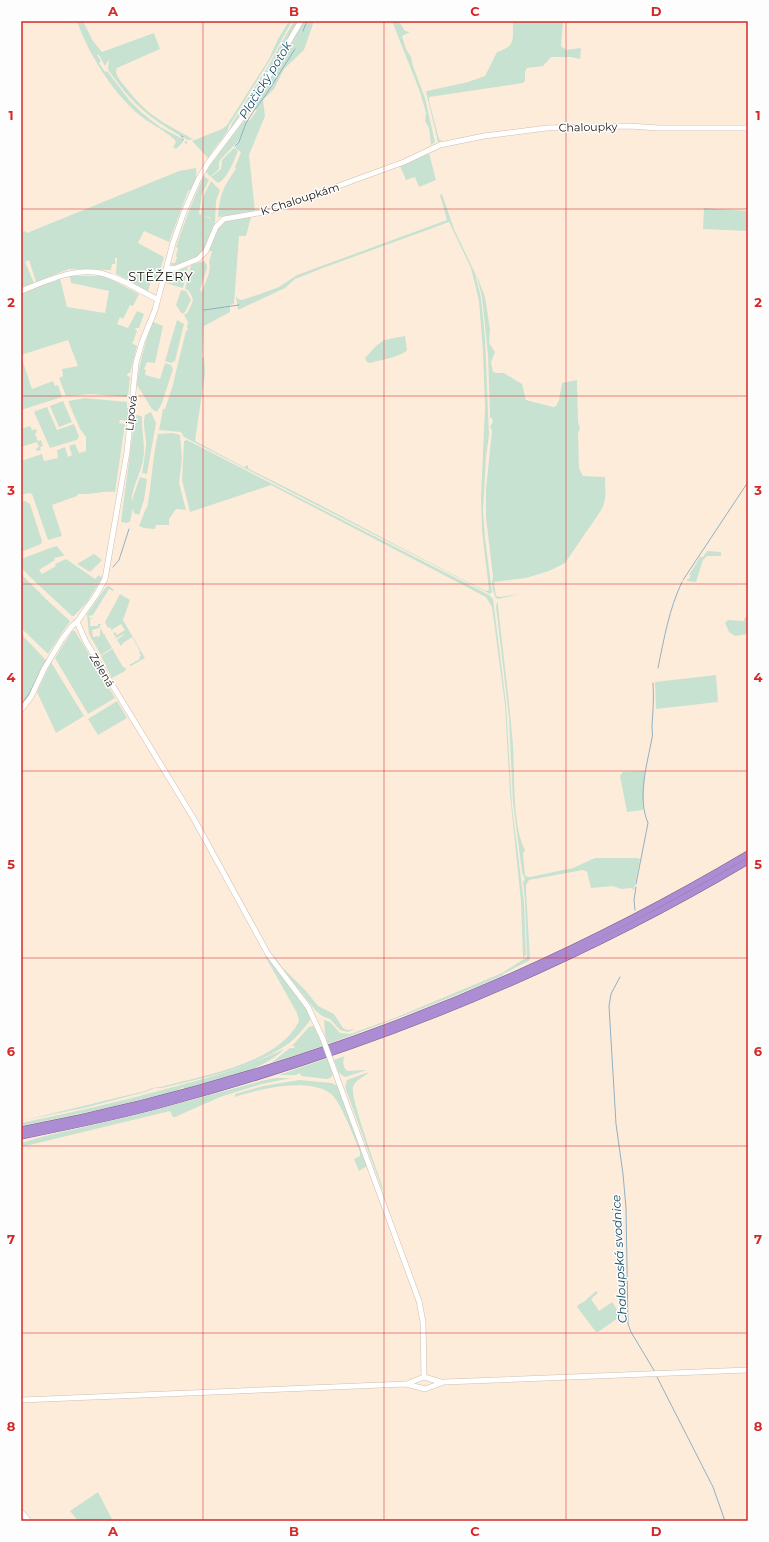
<svg xmlns="http://www.w3.org/2000/svg" width="769" height="1542" font-family="Montserrat,sans-serif">
	<style>
		.green { fill: #c8e2d1 }
		.lines { fill: none; stroke-linecap: round; stroke-linejoin: round }
		.stream { stroke: #91b1c3; stroke-width: 1 }
		.secondary-casing { stroke: #d0bfae; stroke-width: 6 }
		.highway-casing { stroke: #79628d; stroke-width: 7 }
		.secondary { stroke: #fff; stroke-width: 5 }
		.highway { stroke: #ac8cd2; stroke-width: 6 }
		.secondary-bridge-casing { stroke: #d0bfae; stroke-width: 6; stroke-linecap: butt }
		.secondary-bridge { stroke: #fff; stroke-width: 5 }
		.grid { fill: none; stroke: #d62828; stroke-width: 1; stroke-opacity: 0.55 }
		.labels { text-anchor: middle; dominant-baseline: central; stroke-width: 3; stroke-linejoin: round; paint-order: stroke }
		.street-label { font-size: 11px; fill: #1a140e; stroke: #fdfdfd }
		.water-label { font-size: 12px; font-style: italic; fill: #0f4c66; stroke: #fdfdfd }
		.quarter-label { font-size: 13px; letter-spacing: 1px; fill: #1a140e; stroke: #fdfdfd }
		.neatline { fill: none; stroke: #d62828; stroke-width: 1.5 }
		.grid-label { font-size: 13px; text-anchor: middle; font-weight: bold; fill: #d62828 }
	</style>
	<rect width="100%" height="100%" fill="#feecdb"/>
	<path class="green" d="M77 21H83L93 41 102 52 154 33 160 49 117 68 116 72C118 79 123 84 128 90 148 116 163 122 191 138L194 139 188 140C159 124 141 112 120 86 117 81 112 76 109 71 107 67 109 63 109 59L105 66 99 55H97L101 61 99 63 105 72 107 71 130 101 141 112 160 127 183 139V142L176 149 173 147 176 142 174 139C163 129 148 123 137 113 111 90 88 53 77 21Z
		M289 21H292L275 52 229 126 228 130 220 142H219L208 158 192 141 222 129 227 125 269 59 278 39Z
		M294 21H298L269 72 257 90 243 107 238 118 230 129 232 123 267 68Z
		M303 21H314L304 50 284 69 274 89 263 100 265 116 249 155 255 211 218 217C220 194 223 187 236 169L235 167 241 152 235 148 243 132 239 140 221 159 219 162V169L210 177 206 171 246 118 250 120 257 110 253 109 254 103 288 49Z
		M392 21H399L405 31 410 32 402 36 406 49 411 57 413 66 425 98 435 142 431 145 429 128 425 121 426 113 420 92Z
		M513 21H563L561 46 566 50 581 48 580 59 571 57H551L543 66 527 68 525 72V81L523 83 429 97V101L439 139 442 141 438 142 426 92 427 91 468 82 485 76 497 52C517 46 512 39 513 21Z
		M234 148 238 151C234 161 227 179 218 183L211 177 221 169 222 160Z
		M429 153 436 180 419 187 415 177 406 180 400 166Z
		M196 168C197 176 196 187 188 191L169 242 144 231 138 243 164 257 156 282 151 281 148 291 116 274 117 258H115V264H112L111 270 69 269 36 282 29 260 25 262 34 283 22 287 21 232 25 231 27 233 179 171Z
		M204 176 209 180 202 194 199 214 211 219V218L201 215 203 197 211 181 220 190 216 201 215 224 204 249 196 259 172 266 171 263H175L177 257 176 256 178 248 176 247C184 223 193 199 204 176Z
		M442 194 454 229 475 273 481 298 485 338 489 435 486 457 483 511 485 538 492 592 490 594 184 437 181 432 159 430 163 409H165L172 388 186 331 188 330 187 327 188 322 184 315 188 312 193 301C192 296 190 290 185 289L191 265 204 261 207 265V268L200 290 202 292C205 282 212 271 209 262L212 251H209C220 220 218 220 251 217L246 236H239L234 304 230 305V312L204 326 202 358 204 357 205 373 195 441 244 467 248 465V468L249 469C329 508 407 552 486 591L489 590 482 531 481 497 485 407 483 352 479 301 471 268 449 222 323 268 295 279 285 288 238 310 236 296 238 299 242 300 260 294 279 287 297 275 447 220 440 195Z
		M704 208 748 211V231L703 229Z
		M188 267 183 288 165 283 169 272H175Z
		M476 273 485 297 490 329 489 343 495 352 491 362 493 372 497 373H504L522 384 526 400 553 407 556 406 559 400 562 383 577 380 578 422 580 428 578 433 579 468 583 476 605 477C605 488 607 498 602 509L565 563 549 571 526 578 494 582 496 596 500 597 520 594 498 599 496 598C493 593 491 583 493 577L486 517V489L492 431 490 426 492 424 493 420 490 417 488 355 482 297Z
		M70 276H103L109 278 139 294 133 306 130 305 123 319 120 317 117 324 128 328 137 311 144 314 139 328H136L135 330 137 331 135 337H133L135 338 132 343 137 346 130 373H128L127 376 130 377 128 397 91 394 66 396 59 378 63 376 62 369 78 366 68 340 21 355V294L60 278 67 307 105 313 109 291 71 283Z
		M181 290 186 291 191 300 185 312 182 314 176 305Z
		M177 320 184 324 175 361 171 363 165 361Z
		M153 322 163 326 155 363 147 362 144 369 146 370 145 375 160 379 165 363 171 365 173 369 162 403 157 412 152 409 137 385C139 363 145 343 153 322Z
		M405 336 407 350C401 357 380 360 370 363L367 362 365 358 376 346 384 340Z
		M21 356 32 389 53 381 55 386 58 385 62 397 21 410Z
		M85 398 127 402V408L130 409 129 421 120 420 119 423 125 424 115 492C102 491 90 495 78 494L77 496 52 505 62 536 48 540 32 494 29 493 21 495V461L42 454 44 461 58 458 57 450 65 447 68 457 72 455 69 446 75 444 79 453 86 451V437L80 429 68 401Z
		M63 401 72 422 59 427 50 406Z
		M47 407 57 430 74 424 79 436 77 440 50 448 34 412 35 411Z
		M151 412 156 423 147 474 142 473C144 463 145 454 146 444 146 433 142 426 145 415Z
		M135 415 142 416C141 431 146 446 143 460 141 473 130 492 132 502L133 497 140 477 147 479 144 500 139 515 134 513 133 508 130 522H128L127 523 121 522Z
		M30 426 32 430 36 429 37 432 35 434 38 441 41 440 43 446 40 447 41 450 37 451 36 448 39 447 37 442 21 447V429Z
		M173 433 180 435 182 459 179 483 186 510 176 509 169 519V525H156L155 529 144 528 139 526 146 508H147C152 483 152 459 158 434Z
		M187 440 489 595 493 599 506 703 512 806 524 903 526 955 523 958 521 902 510 794 505 705 492 607 486 597 271 485 190 512 182 480 184 441Z
		M25 501 30 504 42 541 41 544 21 552V502Z
		M57 546 64 555 63 556 54 558 55 560 39 570 42 574 56 566 55 564 66 559 95 579 99 575 102 578 87 602 74 616H72L29 576 21 567V559L53 547Z
		M707 551 721 552V556H707L703 560 696 582 687 581V579H689L691 575H689L700 557H703Z
		M94 554 102 560 90 572 77 564Z
		M21 574 48 601 70 621 48 654 21 628Z
		M109 586 114 590 113 591 109 589 93 615 89 616V618H94L90 619V626H98V624H101L99 628 92 630 93 637 100 636V632L101 626V629L104 635 106 634 105 636 112 648 101 655 89 634 87 614 106 587Z
		M120 594 130 600 123 620 145 658 131 666 129 665 140 659 139 657 141 656 139 652 140 651 132 637 123 643 121 646 117 640 115 641 127 633 114 639 116 637 113 633 115 632 117 635 125 630 121 624 113 629 112 631 110 627 108 628 105 622Z
		M500 601 498 603V606C503 652 509 698 513 745 515 774 512 825 525 850L523 854 525 876 530 877 573 868 595 858H637L640 859 634 890 631 888 621 889 613 886 591 888 587 872 583 870 529 880 526 885V889L530 960 503 974V975C445 1001 387 1022 328 1044L325 1035 324 1020 330 1022 340 1033 350 1034 397 1017 502 973 527 957 525 902 523 882 525 879 522 872 513 802 509 717 496 606 497 603Z
		M745 617H748V634L735 636 729 632 725 623 728 620 744 621Z
		M72 631H75L115 698 88 714 55 658Z
		M21 634 44 658 45 661 31 693 21 708Z
		M114 648 113 650 123 667 126 668 125 671 112 678 101 656Z
		M51 662 84 716 56 733 37 692Z
		M716 675 718 702 656 709 655 682Z
		M117 701 127 718 98 735 88 719Z
		M645 771 643 810 627 812 620 776 623 772Z
		M272 952 281 966 306 991 318 1006 334 1014 343 1028 347 1030 355 1029 348 1032 340 1030 330 1019 322 1016 315 1010 278 963Z
		M267 955C281 977 301 995 311 1019 304 1028 295 1040 285 1046 251 1069 202 1078 162 1088H155L145 1092 88 1107 21 1121 145 1091C151 1088 155 1087 161 1087 204 1075 278 1064 299 1021L297 1013 265 956Z
		M313 1026 317 1029 323 1046 271 1063 290 1048H294L295 1046H292L309 1027Z
		M284 1049C261 1073 214 1080 183 1089L184 1087 175 1091 111 1107 21 1126V1123C70 1113 118 1102 166 1089 207 1078 246 1068 284 1049Z
		M345 1056C342 1060 343 1067 347 1071L367 1070 345 1077 339 1073 334 1060Z
		M328 1058C331 1066 338 1076 327 1079L301 1076 300 1073 296 1075H279Z
		M369 1072C365 1077 356 1079 353 1087 350 1097 378 1173 383 1188L382 1189 345 1087 347 1080Z
		M276 1078H291L262 1084 220 1097 175 1117H173L170 1111 21 1147V1143L45 1136 136 1115 265 1080Z
		M299 1080 332 1083 339 1087 367 1166 359 1171 354 1159 360 1156V1152C355 1140 340 1100 331 1094 309 1077 260 1089 235 1097V1094L263 1086Z
		M596 1291 598 1293 591 1299 599 1311 612 1302 621 1316 598 1332H596L577 1307 578 1305 585 1301Z
		M98 1492 113 1521H78L70 1511Z"/>
	<g class="lines">
		<path class="stream" d="M303 31 307 21
			M181 136 183 137
			M183 139V140
			M186 142V143
			M235 146 239 142 246 123 253 112 267 93 295 49
			M204 310 239 305
			M113 567 119 560 129 529
			M683 580 748 482
			M658 668C664 639 669 609 682 582
			M21 704 29 694 46 660
			M636 884 648 823C637 797 647 765 652 738 653 734 652 730 652 726 653 711 654 698 653 683
			M635 910 634 900 636 887
			M620 977 611 994 609 1006 616 1124 623 1174 626 1208 628 1324 631 1332 655 1372
			M657 1377 713 1487 725 1521"/>
		<g class="secondary-casing">
			<path id="secondary" d="M166 269 176 268 198 259 206 251 216 227 224 219 270 211 404 162 440 145 484 136 547 128 629 126 659 128H748
				M21 291C49 280 80 264 110 276 126 281 142 292 157 299
				M77 622 86 642 194 819 268 954 308 1007 323 1039
				M21 710 31 697 44 669 62 639 73 625 77 622 96 595 105 579 127 452 136 363 142 342 155 310 173 243 184 212 198 180 208 163 242 118 267 79 301 21
				M332 1064 419 1301 423 1322 424 1377
				M409 1383 424 1377 441 1382
				M21 1400 406 1384 425 1389 444 1382 748 1370
				M21 1512 29 1521"/>
		</g>
		<g class="highway-casing">
			<path id="highway" d="M21 1130C277 1081 524 987 748 854
				M21 1136C71 1126 121 1116 170 1102 373 1047 568 968 748 861"/>
		</g>
		<use href="#secondary" class="secondary"/>
		<use href="#highway" class="highway"/>
		<g class="secondary-bridge-casing">
			<path id="secondary-bridge" d="M323 1039 332 1064"/>
		</g>
		<use href="#secondary-bridge" class="secondary-bridge"/>
	</g>
	<path class="grid" d="M203 21V1521M384 21V1521M566 21V1521M21 209H748M21 396H748M21 584H748M21 771H748M21 958H748M21 1146H748M21 1333H748"/>
	<g class="labels">
		<g class="street-label">
			<text transform="translate(588 127) rotate(-1)">Chaloupky</text>
			<text transform="translate(300 199) rotate(-18)">K Chaloupkám</text>
			<text transform="translate(131 413) rotate(-84)">Lipová</text>
			<text transform="translate(102 670) rotate(59)">Zelená</text>
		</g>
		<g class="water-label">
			<text transform="translate(265 80) rotate(-58)">Plačický potok</text>
			<text transform="translate(619 1259) rotate(-93)">Chaloupská svodnice</text>
		</g>
		<g class="quarter-label">
			<text x="161" y="276">STĚŽERY</text>
		</g>
	</g>
	<rect width="769" height="1542" fill="none" stroke="#fdfdfd" stroke-width="44"/>
	<rect x="22" y="22" width="725" height="1498" class="neatline"/>
	<g class="grid-label">
		<text x="113" y="16">A</text>
		<text x="294" y="16">B</text>
		<text x="475" y="16">C</text>
		<text x="656" y="16">D</text>
		<text x="11" y="120">1</text>
		<text x="758" y="120">1</text>
		<text x="11" y="307">2</text>
		<text x="758" y="307">2</text>
		<text x="11" y="495">3</text>
		<text x="758" y="495">3</text>
		<text x="11" y="682">4</text>
		<text x="758" y="682">4</text>
		<text x="11" y="869">5</text>
		<text x="758" y="869">5</text>
		<text x="11" y="1056">6</text>
		<text x="758" y="1056">6</text>
		<text x="11" y="1244">7</text>
		<text x="758" y="1244">7</text>
		<text x="11" y="1431">8</text>
		<text x="758" y="1431">8</text>
		<text x="113" y="1536">A</text>
		<text x="294" y="1536">B</text>
		<text x="475" y="1536">C</text>
		<text x="656" y="1536">D</text>
	</g>
</svg>
